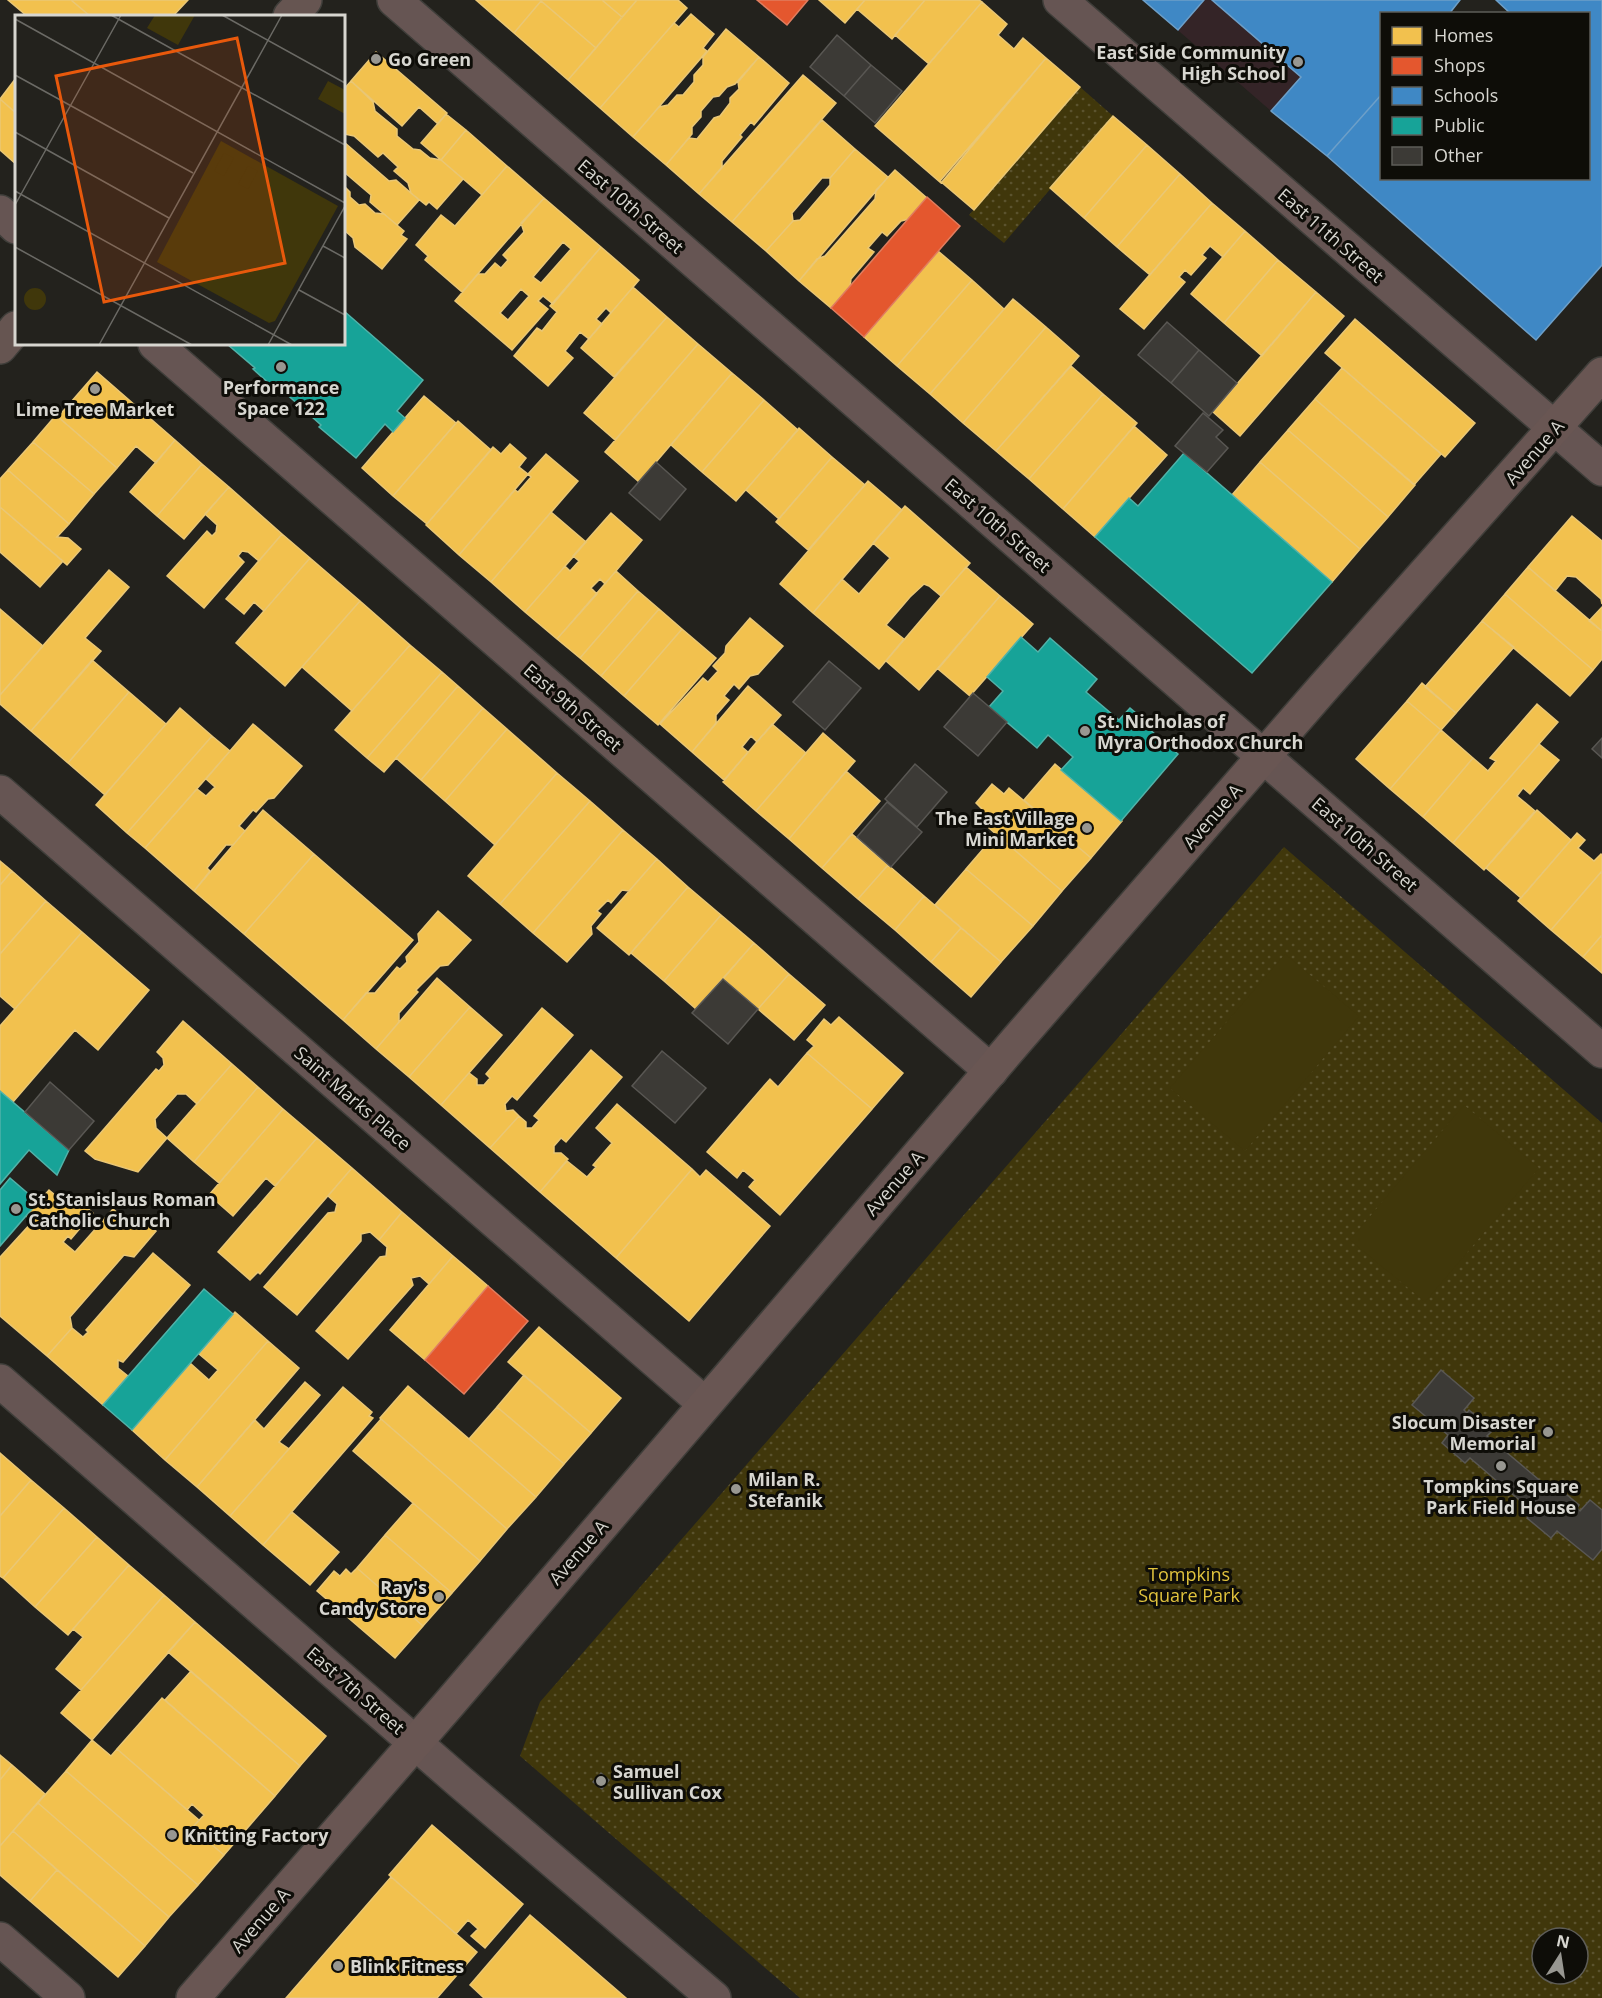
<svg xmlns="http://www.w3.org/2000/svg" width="1602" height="1998" font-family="'Open Sans',sans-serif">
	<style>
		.education { fill: #342427 }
		.park { fill: url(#park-dots); fill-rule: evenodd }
		.pitch { fill: #40370b }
		.homes { fill: #f2c14e; stroke: #eac775; stroke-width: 1.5; fill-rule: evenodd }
		.shops { fill: #e4572e; stroke: #e07d5f; stroke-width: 1.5 }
		.schools { fill: #3f88c5; stroke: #6d9fc8; stroke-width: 1.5 }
		.public { fill: #17a398; stroke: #51b2a9; stroke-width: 1.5 }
		.building { fill: #3c3a36; stroke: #595753; stroke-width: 1.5 }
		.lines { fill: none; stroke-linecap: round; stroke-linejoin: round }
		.street-casing { stroke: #3f3e3a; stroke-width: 36 }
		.secondary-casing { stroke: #3f3e3a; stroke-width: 36 }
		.primary-casing { stroke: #3f3e3a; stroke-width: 36 }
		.street { stroke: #665553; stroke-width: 33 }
		.secondary { stroke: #695653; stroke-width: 33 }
		.primary { stroke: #665551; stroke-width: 33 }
		.poi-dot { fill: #989791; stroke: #0e0d08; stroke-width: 2 }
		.labels { text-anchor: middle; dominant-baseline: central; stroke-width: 6; stroke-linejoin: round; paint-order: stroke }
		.poi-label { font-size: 18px; font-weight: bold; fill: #d7d6d0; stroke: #0e0d08; text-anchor: start }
		.street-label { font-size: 18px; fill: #d7d6d0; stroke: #0e0d08 }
		.park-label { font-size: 18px; fill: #e1c33d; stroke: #0e0d08 }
		.inset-road { fill: none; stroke: #6b6a65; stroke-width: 1.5 }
		.view { fill: #e8590c; fill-opacity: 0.15; stroke: #e8590c; stroke-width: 3 }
		.inset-edge { fill: none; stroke: #d7d6d0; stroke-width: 3 }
	</style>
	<defs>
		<pattern id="park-dots" width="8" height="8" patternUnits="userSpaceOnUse" patternTransform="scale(1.5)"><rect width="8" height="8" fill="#40370b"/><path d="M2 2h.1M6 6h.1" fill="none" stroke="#5b532e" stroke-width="1.8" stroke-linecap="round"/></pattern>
	</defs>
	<rect width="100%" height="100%" fill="#23221d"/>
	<path class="education" d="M1143 0H1460L1382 14 1381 94 1327 156 1271 111Z"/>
	<path class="park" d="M1080 87 1113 116 1004 243 969 215Z
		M1284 847 1602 1123V1998H800L520 1756 540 1702ZM1542 1938H1578V1974H1542Z"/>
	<path class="pitch" d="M1285 954 1359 1016 1245 1151 1170 1088Z
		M1464 1105 1539 1168 1425 1302 1350 1240Z"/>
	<path class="homes" d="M8 0H71L90 16H27Z
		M71 0H188L173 16H90Z
		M476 0H540L541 1 514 33Z
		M540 0H602L622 17 596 48Z
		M602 0H637L622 17Z
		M637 0H678L687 8 600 108 568 80Z
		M819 0H865L845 23Z
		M865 0H925L892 39 857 9Z
		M925 0H979L982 2 929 64 895 35Z
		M541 1 596 48 568 80 514 33Z
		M982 2 1007 24 998 35 1014 49 1023 38 1046 58 941 183 875 126Z
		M691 14 714 34 703 48 707 51 633 137 600 108 674 23 679 27Z
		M726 29 759 57 735 84 727 87 719 96 713 97 701 111V117L692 127V134L666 165 633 137 659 107 668 105 677 95H683L694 82V75L703 65V57Z
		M376 52 447 113 438 124 419 107 402 126 351 81Z
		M759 57 789 83 754 125 751 122 740 135 742 137 722 161V167L699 194 666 165 689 138 697 139 714 118 720 116 730 103V98L739 89 738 82Z
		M1046 58 1080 87 974 210 940 181Z
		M803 75 836 103 732 222 699 194Z
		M16 78V113L0 99Z
		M351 81 373 102 375 111 397 129V136L413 149 420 150 430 158 441 160 463 179 437 209 429 202 426 205 411 193 408 183 394 171 398 167 383 153 378 157 354 136 344 134V89Z
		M0 99 16 113V164L0 150Z
		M446 114 466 130 441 160 421 143Z
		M1113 116 1147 145 1084 218 1050 188Z
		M822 120 855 149 830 178H822L792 213 793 221 766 251 732 222Z
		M466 130 507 166 482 195 441 160Z
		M344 142 389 181 396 180 419 200 397 225 370 202 371 195 344 172Z
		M1147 145 1180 174 1117 247 1084 218Z
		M855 149 888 177 799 281 766 251 793 221 800 220 830 185V178Z
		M507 166 544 198 462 292 425 260 428 256 416 245 441 215 455 226Z
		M895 170 927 198 909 219 901 221 887 236 882 232 868 248 874 252 851 279 850 287 831 308 799 281 817 259 825 256 875 199 876 190Z
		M1180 174 1212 203 1150 275 1117 247Z
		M344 186 350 192V197L359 205 365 204 375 213 384 214 404 231 401 235 407 239 382 269 355 247 353 238 344 230Z
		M544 198 601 247 553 304 543 296 538 301 548 309 512 350 455 301 478 274H485L495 263 501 268 508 260 503 255 524 232 521 223ZM563 242 571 249 541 283 533 277ZM521 289 529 296 508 320 500 313Z
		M1212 203 1245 231 1223 257 1210 246 1202 255 1206 258 1191 275 1185 270 1179 277 1185 282 1144 329 1120 309Z
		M1245 231 1278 260 1224 323 1191 294Z
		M601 247 639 280 611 313 606 308 596 319 602 324 589 339 580 332 565 351 573 358 548 386 514 356 537 328 542 331 557 312 550 306Z
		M938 251 972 280 897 366 864 337Z
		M1278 260 1316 292 1262 356 1224 323Z
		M972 280 1004 309 930 394 897 366Z
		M633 287 667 317 614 377 581 348Z
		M1316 292 1344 316 1240 436 1213 412Z
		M1013 299 1046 327 963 423 930 394Z
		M667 317 698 344 615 440 584 413Z
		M1355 319 1475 423 1445 457 1325 353Z
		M1046 327 1079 356 996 451 963 423Z
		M698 344 732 373 639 482 605 452Z
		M1071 366 1103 394 1029 479 996 451Z
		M1342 368 1441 454 1414 485 1315 399Z
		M97 372 175 440 156 463 136 446 117 468 58 417Z
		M732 373 764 400 702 472 671 445Z
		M1103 394 1137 423 1063 509 1029 479Z
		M424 396 456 423 393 496 362 468Z
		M1315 399 1415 485 1388 517 1288 430Z
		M764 400 798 430 736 501 702 472Z
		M56 415 117 468 94 494 33 442Z
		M458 421 491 450 427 524 393 496Z
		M1134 426 1167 455 1095 537 1063 509Z
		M799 428 832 457 779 519 746 490Z
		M1288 430 1388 517 1360 549 1260 462Z
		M175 440 202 464 157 516 130 492Z
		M33 442 94 494 69 524 8 470Z
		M510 444 526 458 519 467 528 474 459 555 426 525 493 447 501 454Z
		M546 454 578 481 491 582 459 555 515 490 518 492 531 477 528 474Z
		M832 457 865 485 808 550 776 522Z
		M1260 462 1360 549 1332 582 1232 495Z
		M202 464 229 487 184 539 157 516Z
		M8 470 69 524 57 537 68 538 81 549 67 565 0 507V479Z
		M868 481 902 510 813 613 780 584Z
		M229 487 282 534 259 561 248 552 242 551 238 556 244 562 204 608 167 576 207 531 212 536 216 532 217 525 205 514Z
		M905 506 970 563 941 596 929 586 924 584 910 597 886 625 904 639 879 669 813 613 842 579 859 594 890 558 873 543Z
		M0 507 63 561 40 587 0 552Z
		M551 512 586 542 525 612 491 582Z
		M611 513 642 540 605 584 600 579 591 588 597 594 557 639 525 612 565 566 570 571 579 561 573 556Z
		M1572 516 1602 541V604L1601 599 1576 577 1567 576 1555 591 1528 567Z
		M282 534 310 558 264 611 254 602 244 614 226 599Z
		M310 558 360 601 285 686 236 643Z
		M966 567 1000 596 919 690 886 661Z
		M1528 567 1602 631V659L1593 670 1505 594Z
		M109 570 129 587 85 638 101 651 31 731 0 704V695Z
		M616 571 638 591 580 658 557 639Z
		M638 591 659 609 601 676 580 658Z
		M1505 594 1593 670 1570 696 1482 621Z
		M1000 596 1033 624 970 696 938 669Z
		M360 601 410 645 352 711 302 667Z
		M1602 607V631L1589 621Z
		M0 609 43 646 0 695Z
		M659 609 682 629 624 696 601 676Z
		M750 618 783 646 758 674 750 676 739 689 734 684 724 696 729 700 716 715V723L692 752 660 724 703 678 708 682 718 671 713 666 725 653 726 646Z
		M1482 621 1514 647 1456 713 1425 687Z
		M682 629 716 658 658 725 624 696Z
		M410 645 442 672 367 758 335 730Z
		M92 660 129 692 68 763 31 731Z
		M442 672 458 686 384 772 367 758Z
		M1422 683 1456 713 1441 730 1407 701Z
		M458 686 483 708 421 780 396 758Z
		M748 686 781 715 757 742 751 736 742 747 748 752 724 780 692 752Z
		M129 692 166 724 105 795 68 763Z
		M1407 701 1441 730 1390 789 1356 759Z
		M1537 704 1558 722 1453 843 1423 817 1473 758 1488 771 1496 761 1490 758Z
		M180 708 212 736 127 833 96 805Z
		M483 708 507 729 445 801 421 780Z
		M253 724 302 766 274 798 268 799 256 812 253 810 239 826 245 831 233 845H226L207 868 210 871 194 891 145 848 197 789 206 796 215 787 206 779Z
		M772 724 806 753 756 811 723 782Z
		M507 729 557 773 495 845 445 801Z
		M1441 730 1473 758 1423 817 1390 789Z
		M823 733 855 761 789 839 756 811Z
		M212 736 230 751 145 848 127 833Z
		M1539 744 1559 760 1530 794 1523 788 1517 796 1535 811 1484 870 1453 843Z
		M1055 764 1122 821 1091 858 1024 800Z
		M846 771 880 801 822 868 789 839Z
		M557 773 590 801 500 904 468 876Z
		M992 784 1004 794 1009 788 1091 858 1062 891 975 816 982 809 976 803Z
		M590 801 623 830 533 933 500 904Z
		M263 810 314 854 244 934 194 891Z
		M1537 810 1571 840 1521 898 1486 868Z
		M623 830 657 859 629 891 622 890 611 903 608 900 597 911 601 914 591 926 592 934 567 962 533 933Z
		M1577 833 1585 840 1578 848 1594 861 1601 854 1602 855V871L1551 930 1518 901Z
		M852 834 888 865 858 899 822 868Z
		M996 834 1062 891 1033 926 966 869Z
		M314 854 413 940 343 1020 244 934Z
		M657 859 688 887 629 955 597 928Z
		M0 861 12 871 0 885Z
		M888 865 924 896 895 930 858 899Z
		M966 869 1033 926 1001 962 935 905Z
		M12 871 46 901 0 954V885Z
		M1602 871V935L1583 957 1551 930Z
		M688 887 721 915 664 981 631 953Z
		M924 896 961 928 931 962 895 930Z
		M46 901 82 932 15 1009 0 996V954Z
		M438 911 471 940 448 965 440 966 416 990 418 992 399 1013V1022L376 1049 343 1020 366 993H375L397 967 400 969 407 962 406 957 419 942 418 934Z
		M721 915 754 943 696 1009 664 981Z
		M961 928 1001 962 971 997 931 962Z
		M82 932 149 990 98 1050 75 1030 13 1102 0 1091V1026Z
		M1602 935V973L1583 957Z
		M754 943 789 974 758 1009 723 979Z
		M789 974 825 1005 794 1040 758 1009Z
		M437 978 470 1007 409 1077 376 1049Z
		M470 1007 502 1035 441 1105 409 1077Z
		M542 1008 573 1035 517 1100 512 1096 505 1104 506 1111 513 1110 519 1116 490 1148 441 1105 469 1073 477 1079V1085H484L490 1078 486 1074Z
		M839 1017 903 1073 872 1109 807 1053 814 1046 807 1040 824 1019 831 1025Z
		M183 1021 232 1064 197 1104 186 1094H177L155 1119 156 1128 167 1138 138 1172 95 1159 85 1151 156 1069 159 1071 164 1065 163 1058 157 1052Z
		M591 1050 622 1077 566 1142 561 1138 554 1146V1153H561L568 1159 540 1192 490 1148 519 1116 526 1122V1128H532L539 1120 534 1116Z
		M807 1053 872 1109 780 1215 749 1187 755 1180 743 1170 737 1178 707 1152 770 1079 778 1087Z
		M232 1064 258 1087 194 1162 167 1138Z
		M258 1087 283 1109 219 1183 194 1162Z
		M617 1104 692 1169 616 1258 540 1192 567 1161 587 1177 596 1167 593 1165 612 1143 596 1128Z
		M283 1109 317 1138 275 1186 266 1178 233 1216 209 1195Z
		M317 1138 352 1168 260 1274 258 1272 250 1280 218 1252Z
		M352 1168 402 1212 379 1240 370 1232 361 1234V1241L297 1315 264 1287 328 1213 335 1212 337 1204 328 1196Z
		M692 1169 700 1177 706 1170 770 1226 689 1321 616 1258Z
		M49 1190 67 1205 74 1196 93 1213 71 1239 68 1236 63 1242 75 1252 113 1209 130 1223 136 1215 156 1231 134 1257 124 1255 70 1317 72 1328 47 1356 0 1316V1257L33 1221 26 1216Z
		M402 1212 453 1256 429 1284 420 1276 411 1278 413 1285 348 1359 316 1331 380 1257 386 1256 387 1247 379 1240Z
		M153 1253 190 1285 123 1362 118 1360V1368L128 1376 103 1405 47 1356 72 1328 83 1337 88 1332 86 1330Z
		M453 1256 488 1286 425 1360 390 1330Z
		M235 1312 268 1341 165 1460 132 1430 190 1363 209 1380 218 1370 199 1354Z
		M539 1327 621 1398 591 1433 508 1362Z
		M268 1341 299 1368 197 1487 165 1460Z
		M524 1375 591 1433 564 1464 497 1407Z
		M305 1382 320 1395 279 1442 289 1449 230 1516 197 1487 255 1420 264 1429Z
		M408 1386 536 1497 507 1529 380 1418Z
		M343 1387 372 1412 369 1416 373 1418 263 1545 230 1516Z
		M497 1407 564 1464 536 1497 469 1439Z
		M381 1419 507 1529 480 1561 353 1451Z
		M0 1453 31 1480 0 1516Z
		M31 1480 64 1508 3 1578 0 1576V1516Z
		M413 1503 480 1561 452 1593 385 1535Z
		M64 1508 97 1537 35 1607 3 1578Z
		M292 1512 339 1552 310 1585 263 1545Z
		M385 1535 452 1593 423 1626 357 1568Z
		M97 1537 129 1565 68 1635 35 1607Z
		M129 1565 164 1595 81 1690 56 1669 83 1637 73 1629Z
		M357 1568 423 1626 395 1658 317 1591 334 1571 340 1576 346 1569 351 1574Z
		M164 1595 195 1622 92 1740 61 1713Z
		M195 1622 326 1736 300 1766 168 1652Z
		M191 1671 300 1766 275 1796 165 1700Z
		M162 1698 275 1796 224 1855 192 1828 204 1815 192 1804 187 1810 117 1749Z
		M92 1740 111 1756 117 1749 199 1820 192 1828 224 1855 198 1885 66 1771Z
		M0 1755 12 1765 0 1780Z
		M12 1765 45 1794 0 1846V1780Z
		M66 1771 198 1885 169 1917 38 1803Z
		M38 1803 169 1917 145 1946 13 1831Z
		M432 1825 523 1904 485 1948 471 1936 478 1929 468 1920 456 1934 389 1875Z
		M13 1831 57 1870 30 1901 0 1875V1846Z
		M57 1870 145 1946 118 1977 30 1901Z
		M391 1877 477 1952 437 1998H286Z
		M530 1915 626 1998H484L470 1985Z"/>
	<path class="shops" d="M757 0H808L787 25Z
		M927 197 960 226 864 337 831 308Z
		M488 1286 528 1321 464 1394 425 1360Z"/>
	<path class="schools" d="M1143 0H1204L1178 30Z
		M1212 0H1460L1449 14H1382V94L1327 156 1271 111 1301 77Z
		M1496 0H1602V265L1536 340 1327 156 1382 94V178H1588V14H1511Z"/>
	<path class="public" d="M344 311 423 380 397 411 405 418 393 432 385 424 356 458 319 427 321 425 273 382 271 385 253 369 255 368 227 344H344Z
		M1184 453 1332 582 1252 673 1095 537 1129 498 1138 506Z
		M1021 637 1038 652 1050 638 1097 679 1086 692 1119 720 1130 708 1150 725 1148 728 1178 754 1121 821 1061 770 1073 757 1048 735 1037 748 989 707 1003 691 987 677Z
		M0 1091 69 1150 57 1175 29 1150 0 1184Z
		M10 1178 38 1202 0 1246V1190Z
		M204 1289 233 1314 132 1430 103 1405Z"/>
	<path class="building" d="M837 35 871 65 844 96 810 67Z
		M871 65 902 91 875 123 844 96Z
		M1167 322 1199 350 1171 383 1138 355Z
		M1199 350 1237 383 1209 416 1171 383Z
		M1203 413 1223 430 1216 437 1228 448 1207 472 1175 446Z
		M656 462 686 489 660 520 629 493Z
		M829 661 861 688 825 730 793 702Z
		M973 693 1007 722 978 756 944 727Z
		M1602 738V758L1592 749Z
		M915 764 947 792 917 827 885 799Z
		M887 802 922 832 891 867 857 837Z
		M723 979 758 1009 728 1044 692 1013Z
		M662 1051 706 1088 675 1123 632 1086Z
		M50 1082 94 1121 69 1150 25 1112Z
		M1441 1370 1474 1398 1464 1410 1467 1413 1469 1410 1493 1430 1487 1436 1550 1489 1555 1485 1579 1505 1577 1508 1580 1511 1590 1500 1602 1510V1549L1593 1560 1557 1531 1551 1538 1527 1518 1532 1511 1470 1458 1465 1463 1442 1443 1448 1435 1412 1405Z
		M601 1773 609 1780 602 1789 593 1782Z"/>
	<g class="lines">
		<g class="street-casing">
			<path id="street" d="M394 0 1602 1051
				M1060 0 1602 469
				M0 212 16 227
				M155 344 991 1071
				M0 792 705 1404
				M0 1381 459 1781 714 1998
				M0 1939 68 1998"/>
		</g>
		<g class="secondary-casing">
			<path id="secondary" d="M193 1998 449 1704 1017 1040 1323 688 1602 374"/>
		</g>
		<g class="primary-casing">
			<path id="primary" d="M290 16 305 0
				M0 347 16 328"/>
		</g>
		<use href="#street" class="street"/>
		<use href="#secondary" class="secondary"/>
		<use href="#primary" class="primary"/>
	</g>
	<g class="poi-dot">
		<circle cx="376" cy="59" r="6"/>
		<circle cx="1298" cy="62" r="6"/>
		<circle cx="281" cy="367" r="6"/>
		<circle cx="95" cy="389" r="6"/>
		<circle cx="1085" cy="731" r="6"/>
		<circle cx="1087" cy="828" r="6"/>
		<circle cx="16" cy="1209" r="6"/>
		<circle cx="1548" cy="1432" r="6"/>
		<circle cx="1501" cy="1466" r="6"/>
		<circle cx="736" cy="1489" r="6"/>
		<circle cx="439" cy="1597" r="6"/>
		<circle cx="601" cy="1781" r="6"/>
		<circle cx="172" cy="1835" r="6"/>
		<circle cx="338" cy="1966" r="6"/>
	</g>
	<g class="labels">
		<g class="poi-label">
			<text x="1286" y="52" text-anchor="end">East Side Community<tspan x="1286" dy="21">High School</tspan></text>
			<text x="388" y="59">Go Green</text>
			<text x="281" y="387" text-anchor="middle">Performance<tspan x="281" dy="21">Space 122</tspan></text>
			<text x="95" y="409" text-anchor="middle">Lime Tree Market</text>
			<text x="1097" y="721">St. Nicholas of<tspan x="1097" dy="21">Myra Orthodox Church</tspan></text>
			<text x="1075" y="818" text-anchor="end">The East Village<tspan x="1075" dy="21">Mini Market</tspan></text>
			<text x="28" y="1199">St. Stanislaus Roman<tspan x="28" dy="21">Catholic Church</tspan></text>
			<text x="1536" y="1422" text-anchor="end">Slocum Disaster<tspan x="1536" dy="21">Memorial</tspan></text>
			<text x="748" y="1479">Milan R.<tspan x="748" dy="21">Stefanik</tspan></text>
			<text x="1501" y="1486" text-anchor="middle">Tompkins Square<tspan x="1501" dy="21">Park Field House</tspan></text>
			<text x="427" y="1587" text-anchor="end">Ray's<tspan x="427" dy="21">Candy Store</tspan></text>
			<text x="613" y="1771">Samuel<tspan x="613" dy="21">Sullivan Cox</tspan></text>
			<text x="184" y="1835">Knitting Factory</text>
			<text x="350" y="1966">Blink Fitness</text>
		</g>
		<g class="street-label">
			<text transform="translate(631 206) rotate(41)">East 10th Street</text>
			<text transform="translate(1331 235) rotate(41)">East 11th Street</text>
			<text transform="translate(1534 452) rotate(-49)">Avenue A</text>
			<text transform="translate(998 525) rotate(41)">East 10th Street</text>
			<text transform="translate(573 707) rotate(41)">East 9th Street</text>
			<text transform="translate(1212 816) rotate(-49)">Avenue A</text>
			<text transform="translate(1365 844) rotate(41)">East 10th Street</text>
			<text transform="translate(353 1098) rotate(41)">Saint Marks Place</text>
			<text transform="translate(894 1183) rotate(-49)">Avenue A</text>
			<text transform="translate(578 1552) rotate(-49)">Avenue A</text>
			<text transform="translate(356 1690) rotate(41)">East 7th Street</text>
			<text transform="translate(260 1920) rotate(-49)">Avenue A</text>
		</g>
		<g class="park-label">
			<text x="1189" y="1574">Tompkins<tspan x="1189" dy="21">Square Park</tspan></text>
		</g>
	</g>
	<g transform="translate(15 15)">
		<rect width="330" height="330" fill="#23221d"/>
		<path d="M140 0H180L163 30 132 13ZM313 66 330 75V99L303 84ZM206 126 323 191 260 306 254 308 142 247ZM9 284a11 11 0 1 1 22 0a11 11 0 1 1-22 0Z" fill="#40370b"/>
		<path d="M209 138 219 143 209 161 199 156ZM233 151 243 156 233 174 223 169Z" fill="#40370b"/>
		<path class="inset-road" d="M96 0 330 130M207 0 330 68M0 4 330 188M0 60 178 158M0 117 154 203M0 176 277 330M0 190 106 0M308 231 330 243M0 232 177 330M284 275 330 300M84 330 267 0M253 330 330 191"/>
		<path class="view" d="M222 23 270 248 89 287 41 61Z"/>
		<rect width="330" height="330" class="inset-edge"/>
	</g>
	<rect x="1380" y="12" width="210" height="168" fill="#0e0d08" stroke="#5e5d58" stroke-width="1.5"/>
	<rect x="1392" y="27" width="30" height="18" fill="#f2c14e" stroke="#5e5d58" stroke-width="1.5"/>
	<text x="1434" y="42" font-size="18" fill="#d7d6d0">Homes</text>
	<rect x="1392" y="57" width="30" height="18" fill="#e4572e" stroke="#5e5d58" stroke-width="1.5"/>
	<text x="1434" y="72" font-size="18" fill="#d7d6d0">Shops</text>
	<rect x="1392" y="87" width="30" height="18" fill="#3f88c5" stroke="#5e5d58" stroke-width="1.5"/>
	<text x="1434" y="102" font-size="18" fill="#d7d6d0">Schools</text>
	<rect x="1392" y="117" width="30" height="18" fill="#17a398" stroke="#5e5d58" stroke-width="1.5"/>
	<text x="1434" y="132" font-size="18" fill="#d7d6d0">Public</text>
	<rect x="1392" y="147" width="30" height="18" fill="#3c3a36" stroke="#5e5d58" stroke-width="1.5"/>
	<text x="1434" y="162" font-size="18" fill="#d7d6d0">Other</text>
	<g transform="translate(1560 1956) rotate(12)"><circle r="28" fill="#0e0d08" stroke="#5e5d58" stroke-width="1.5"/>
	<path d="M0-4.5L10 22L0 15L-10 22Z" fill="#989791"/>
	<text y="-9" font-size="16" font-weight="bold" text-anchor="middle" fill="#d7d6d0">N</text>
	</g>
</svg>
